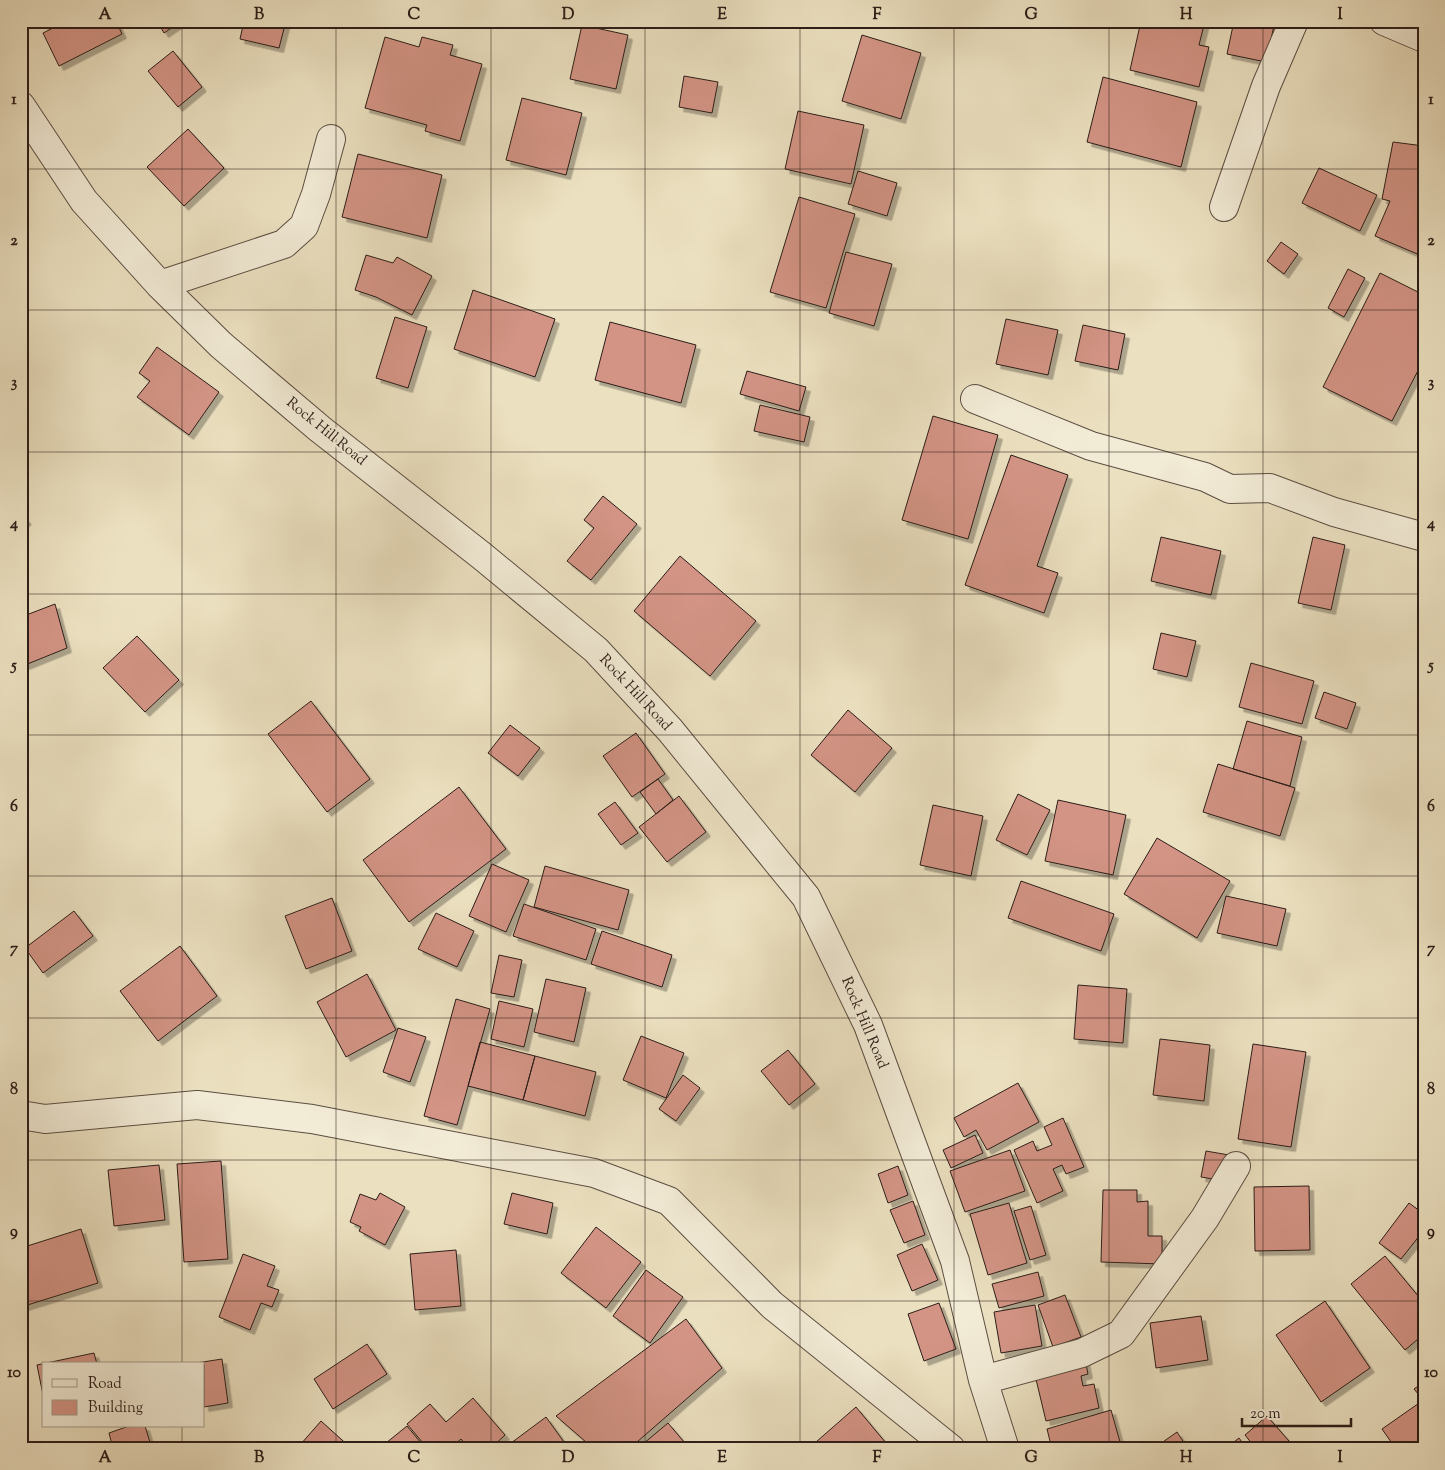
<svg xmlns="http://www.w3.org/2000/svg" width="1445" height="1470" font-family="'Sorts Mill Goudy',serif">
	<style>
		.building { fill: #d39485; stroke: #2c1d18; filter: url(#shadow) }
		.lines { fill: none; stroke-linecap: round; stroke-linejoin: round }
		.street-casing { stroke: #5c4e42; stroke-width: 30 }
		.street { stroke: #f2ebd6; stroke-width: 28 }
		.grid { fill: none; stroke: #2c1d18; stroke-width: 1; stroke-opacity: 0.55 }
		.labels { text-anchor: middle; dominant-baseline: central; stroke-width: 4; stroke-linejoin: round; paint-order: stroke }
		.street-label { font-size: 15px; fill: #2c1d18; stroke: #f2ebd6 }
		.neatline { fill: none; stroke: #2c1d18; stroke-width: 2 }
		.grid-label { font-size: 16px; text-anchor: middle; font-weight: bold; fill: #2c1d18 }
	</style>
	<defs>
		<filter id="shadow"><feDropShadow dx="4.5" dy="4.5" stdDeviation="0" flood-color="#0004"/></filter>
	</defs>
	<rect width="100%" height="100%" fill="#ebe0c0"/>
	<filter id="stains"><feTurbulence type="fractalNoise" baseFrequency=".004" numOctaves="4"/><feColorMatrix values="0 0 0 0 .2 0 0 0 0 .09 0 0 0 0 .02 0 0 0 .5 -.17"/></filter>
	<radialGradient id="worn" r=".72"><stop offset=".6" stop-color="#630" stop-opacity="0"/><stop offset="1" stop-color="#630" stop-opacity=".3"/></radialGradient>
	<path class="building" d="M42 21H54L44 26Z
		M67 21H116L122 34 59 66 43 33Z
		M157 21H182L164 33Z
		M244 21H286L279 48 240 39Z
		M1141 21H1205L1199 45 1209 47 1199 87 1130 70Z
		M1234 21H1275L1266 62 1227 54Z
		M582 25 628 35 616 89 570 79Z
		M862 35 921 53 901 119 842 101Z
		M385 37 419 47 422 37 453 45 450 55 482 64 460 141 425 131 427 125 365 108Z
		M173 51 202 87 178 107 148 71Z
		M684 76 718 82 712 113 679 107Z
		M1103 77 1197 102 1181 167 1087 142Z
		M522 98 582 113 566 175 506 160Z
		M798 111 864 125 851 184 785 169Z
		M188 129 224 168 184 206 147 167Z
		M1393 142 1424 146V252L1422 256 1375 236 1390 201 1382 199Z
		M358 154 442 175 427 238 342 217Z
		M1319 168 1377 195 1360 231 1302 203Z
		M858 171 897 183 887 216 848 204Z
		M799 197 855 214 826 308 770 292Z
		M1281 242 1298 254 1284 274 1267 261Z
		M846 252 892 264 874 326 829 313Z
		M366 255 393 263 397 257 432 276 412 315 376 297 355 290Z
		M1348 269 1365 278 1344 317 1328 308Z
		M1380 273 1424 295V359L1392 421 1323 387Z
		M473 290 555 319 535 377 454 349Z
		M395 317 427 327 408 388 376 378Z
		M1006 319 1058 330 1048 375 996 364Z
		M610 322 696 345 681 403 595 380Z
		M1083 325 1125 334 1118 370 1075 361Z
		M157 347 219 392 189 435 137 397 150 381 139 373Z
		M747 371 806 387 799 411 740 394Z
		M760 405 810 417 804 442 754 431Z
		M933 416 998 435 968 539 902 520Z
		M1011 455 1068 475 1037 566 1058 573 1044 613 965 585Z
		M603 496 637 524 591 580 567 561 594 528 584 520Z
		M21 514 27 520 21 526Z
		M1161 537 1221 551 1211 595 1151 581Z
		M1313 537 1345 545 1331 610 1298 603Z
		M680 556 756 621 710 676 634 611Z
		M55 604 67 648 25 665 21 654V617Z
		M1161 633 1196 641 1187 677 1153 669Z
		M137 636 179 680 145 712 103 668Z
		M1251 663 1314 681 1302 724 1239 707Z
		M1324 692 1356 703 1347 729 1315 718Z
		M311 701 370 779 327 812 268 734Z
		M848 710 892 748 855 792 811 755Z
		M1247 721 1302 737 1290 786 1233 769Z
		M510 725 540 748 518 776 488 753Z
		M636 733 665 774 632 797 603 756Z
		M1218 764 1295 788 1280 836 1203 812Z
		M658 779 673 800 656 814 640 792Z
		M459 787 506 849 409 922 363 860Z
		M1018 794 1050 810 1027 855 996 840Z
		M679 796 706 832 667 862 639 827Z
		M1058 800 1126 815 1113 875 1045 861Z
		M615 802 638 833 621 845 598 814Z
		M933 805 983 816 971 876 920 865Z
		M1157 838 1230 881 1197 938 1124 894Z
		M492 864 529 880 506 932 469 916Z
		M545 866 629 890 618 930 534 907Z
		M1021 881 1114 914 1101 951 1008 918Z
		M1226 896 1286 909 1277 946 1217 933Z
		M332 898 352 951 306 969 285 916Z
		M524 904 596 929 586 960 513 936Z
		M74 911 93 936 43 973 25 948Z
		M436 913 474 931 457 967 418 949Z
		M602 931 672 955 662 987 591 964Z
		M180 946 217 996 158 1041 120 991Z
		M499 955 522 960 514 997 491 993Z
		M367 974 396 1030 346 1057 317 1002Z
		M546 979 586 988 574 1042 534 1032Z
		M1078 985 1127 989 1123 1043 1074 1039Z
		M456 999 490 1009 457 1125 424 1116Z
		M499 1001 533 1009 524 1047 491 1039Z
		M398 1028 426 1037 410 1082 383 1072Z
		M641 1036 684 1053 666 1098 623 1080Z
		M1160 1039 1210 1045 1204 1101 1153 1095Z
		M480 1042 535 1056 523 1100 468 1086Z
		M1253 1044 1306 1052 1291 1147 1238 1139Z
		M788 1050 815 1084 789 1105 761 1071Z
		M535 1056 596 1072 585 1116 523 1100Z
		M683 1075 700 1088 676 1121 659 1109Z
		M1018 1083 1039 1122 987 1150 976 1130 964 1137 954 1118Z
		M1063 1118 1084 1167 1066 1174 1062 1165 1053 1169 1063 1191 1037 1203 1014 1150 1033 1141 1037 1151 1052 1145 1044 1127Z
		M975 1135 983 1153 951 1168 943 1150Z
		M1010 1150 1025 1191 965 1212 950 1171Z
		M1206 1151 1229 1155 1225 1181 1201 1177Z
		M221 1161 228 1259 184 1262 177 1164Z
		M159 1165 165 1220 114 1226 108 1170Z
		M898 1166 908 1195 888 1203 878 1174Z
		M1309 1186 1310 1250 1255 1251 1254 1187Z
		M1103 1190H1137V1202L1148 1201V1236H1162V1264L1101 1262Z
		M380 1193 405 1207 385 1245 359 1231 361 1227 350 1222 360 1194 376 1200Z
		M512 1193 553 1203 547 1234 504 1224Z
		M913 1201 925 1235 904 1243 890 1210Z
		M1009 1203 1027 1263 988 1275 970 1214Z
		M1409 1203 1424 1214V1230L1401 1259 1379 1243Z
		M1031 1206 1046 1255 1030 1260 1014 1211Z
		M596 1227 641 1262 606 1308 561 1273Z
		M81 1229 98 1283 21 1307V1248Z
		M922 1244 938 1280 912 1291 897 1255Z
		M456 1250 461 1306 415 1310 410 1254Z
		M243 1254 275 1266 267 1286 279 1290 272 1307 261 1303 250 1330 219 1317Z
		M1385 1256 1424 1303V1334L1405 1350 1351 1284Z
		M646 1270 683 1297 650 1343 613 1316Z
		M1038 1272 1044 1296 999 1308 992 1284Z
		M1065 1295 1081 1337 1053 1347 1038 1305Z
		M1325 1301 1370 1368 1321 1402 1276 1335Z
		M939 1303 956 1349 924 1361 908 1314Z
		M1035 1305 1042 1346 1001 1353 994 1312Z
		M1201 1316 1208 1360 1156 1368 1150 1323Z
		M686 1319 722 1368 629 1449H594L556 1416Z
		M367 1344 387 1374 333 1409 314 1379Z
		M94 1353 97 1364H44L43 1395 37 1365Z
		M222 1359 228 1403 204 1407V1364H190Z
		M1085 1359 1088 1374 1081 1376 1083 1386 1094 1384 1099 1408 1046 1421 1034 1371Z
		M1424 1382V1401L1414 1389Z
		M473 1398 505 1435 490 1449H470L461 1439 449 1449H428L407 1424 430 1404 446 1422Z
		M1422 1401 1424 1404V1448L1396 1449 1382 1429Z
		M856 1407 891 1449H808Z
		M1111 1410 1122 1449H1052L1047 1429Z
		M1267 1416 1296 1449H1256L1245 1435Z
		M546 1417 569 1449H503Z
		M321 1421 352 1449H304L300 1445Z
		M668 1423 690 1449H637Z
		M129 1426H145L152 1449H113L109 1433Z
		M407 1426 426 1449H391L386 1443Z
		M1177 1432 1188 1449H1162L1160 1444Z
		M1239 1438 1247 1449H1225Z
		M461 1441 467 1449H452Z"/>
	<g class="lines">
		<g class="street-casing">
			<path id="street" d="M1384 21 1424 38
				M21 106 84 201 160 285 221 345 320 429 482 556 596 650 670 730 806 897 868 1025 955 1261 983 1380 1005 1449
				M1224 207 1266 86 1294 21
				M160 285 284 244 304 226 316 194 331 139
				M975 399 1091 446 1205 477 1230 489 1270 488 1334 512 1424 537
				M21 1115 45 1119 197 1105 312 1119 594 1173 669 1201 772 1305 951 1449
				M983 1380 1082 1353 1121 1334 1205 1218 1236 1166"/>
		</g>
		<use href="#street" class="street"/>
	</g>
	<path class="grid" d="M182 21V1364M336 21V1449M491 21V1449M645 21V1449M800 21V1449M954 21V1449M1109 21V1449M1263 21V1449M21 169H1424M21 310H1424M21 452H1424M21 594H1424M21 735H1424M21 876H1424M21 1018H1424M21 1160H1424M21 1301H1424M182 1426V1449"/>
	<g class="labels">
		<g class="street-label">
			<text transform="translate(326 432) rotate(39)">Rock Hill Road</text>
			<text transform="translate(635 693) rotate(47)">Rock Hill Road</text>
			<text transform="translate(864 1023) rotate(67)">Rock Hill Road</text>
		</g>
	</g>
	<rect width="1445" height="1470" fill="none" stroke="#ebe0c0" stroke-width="55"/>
	<rect x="42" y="1362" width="162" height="65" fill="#f2ebd6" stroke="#a3998a"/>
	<rect x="52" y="1379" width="25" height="8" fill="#f2ebd6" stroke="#a3998a"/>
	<text x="88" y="1388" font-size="15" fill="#2c1d18">Road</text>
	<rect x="52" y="1400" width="25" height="15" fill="#d39485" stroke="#a3998a"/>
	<text x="88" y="1412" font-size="15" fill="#2c1d18">Building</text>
	<path d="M1242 1418v8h109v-8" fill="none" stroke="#2c1d18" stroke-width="2.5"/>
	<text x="1250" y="1418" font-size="15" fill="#2c1d18" stroke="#f2ebd6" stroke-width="4" paint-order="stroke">20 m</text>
	<rect x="28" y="28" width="1390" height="1414" class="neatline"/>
	<g class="grid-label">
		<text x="105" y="19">A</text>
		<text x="259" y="19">B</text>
		<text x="414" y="19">C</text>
		<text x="568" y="19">D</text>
		<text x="722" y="19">E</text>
		<text x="877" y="19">F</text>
		<text x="1031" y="19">G</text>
		<text x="1186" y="19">H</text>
		<text x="1340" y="19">I</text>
		<text x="14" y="104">1</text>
		<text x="1431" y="104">1</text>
		<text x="14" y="245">2</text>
		<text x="1431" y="245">2</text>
		<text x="14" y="387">3</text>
		<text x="1431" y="387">3</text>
		<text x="14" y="528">4</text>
		<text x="1431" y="528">4</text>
		<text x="14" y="670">5</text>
		<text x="1431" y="670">5</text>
		<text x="14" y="811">6</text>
		<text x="1431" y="811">6</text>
		<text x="14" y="953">7</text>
		<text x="1431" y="953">7</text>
		<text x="14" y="1094">8</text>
		<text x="1431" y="1094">8</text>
		<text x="14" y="1236">9</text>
		<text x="1431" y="1236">9</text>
		<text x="14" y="1377">10</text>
		<text x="1431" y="1377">10</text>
		<text x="105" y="1462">A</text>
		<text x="259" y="1462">B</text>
		<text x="414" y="1462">C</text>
		<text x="568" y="1462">D</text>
		<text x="722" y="1462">E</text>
		<text x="877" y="1462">F</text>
		<text x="1031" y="1462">G</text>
		<text x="1186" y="1462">H</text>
		<text x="1340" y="1462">I</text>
	</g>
	<rect width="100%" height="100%" filter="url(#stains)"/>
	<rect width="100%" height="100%" fill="url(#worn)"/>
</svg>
